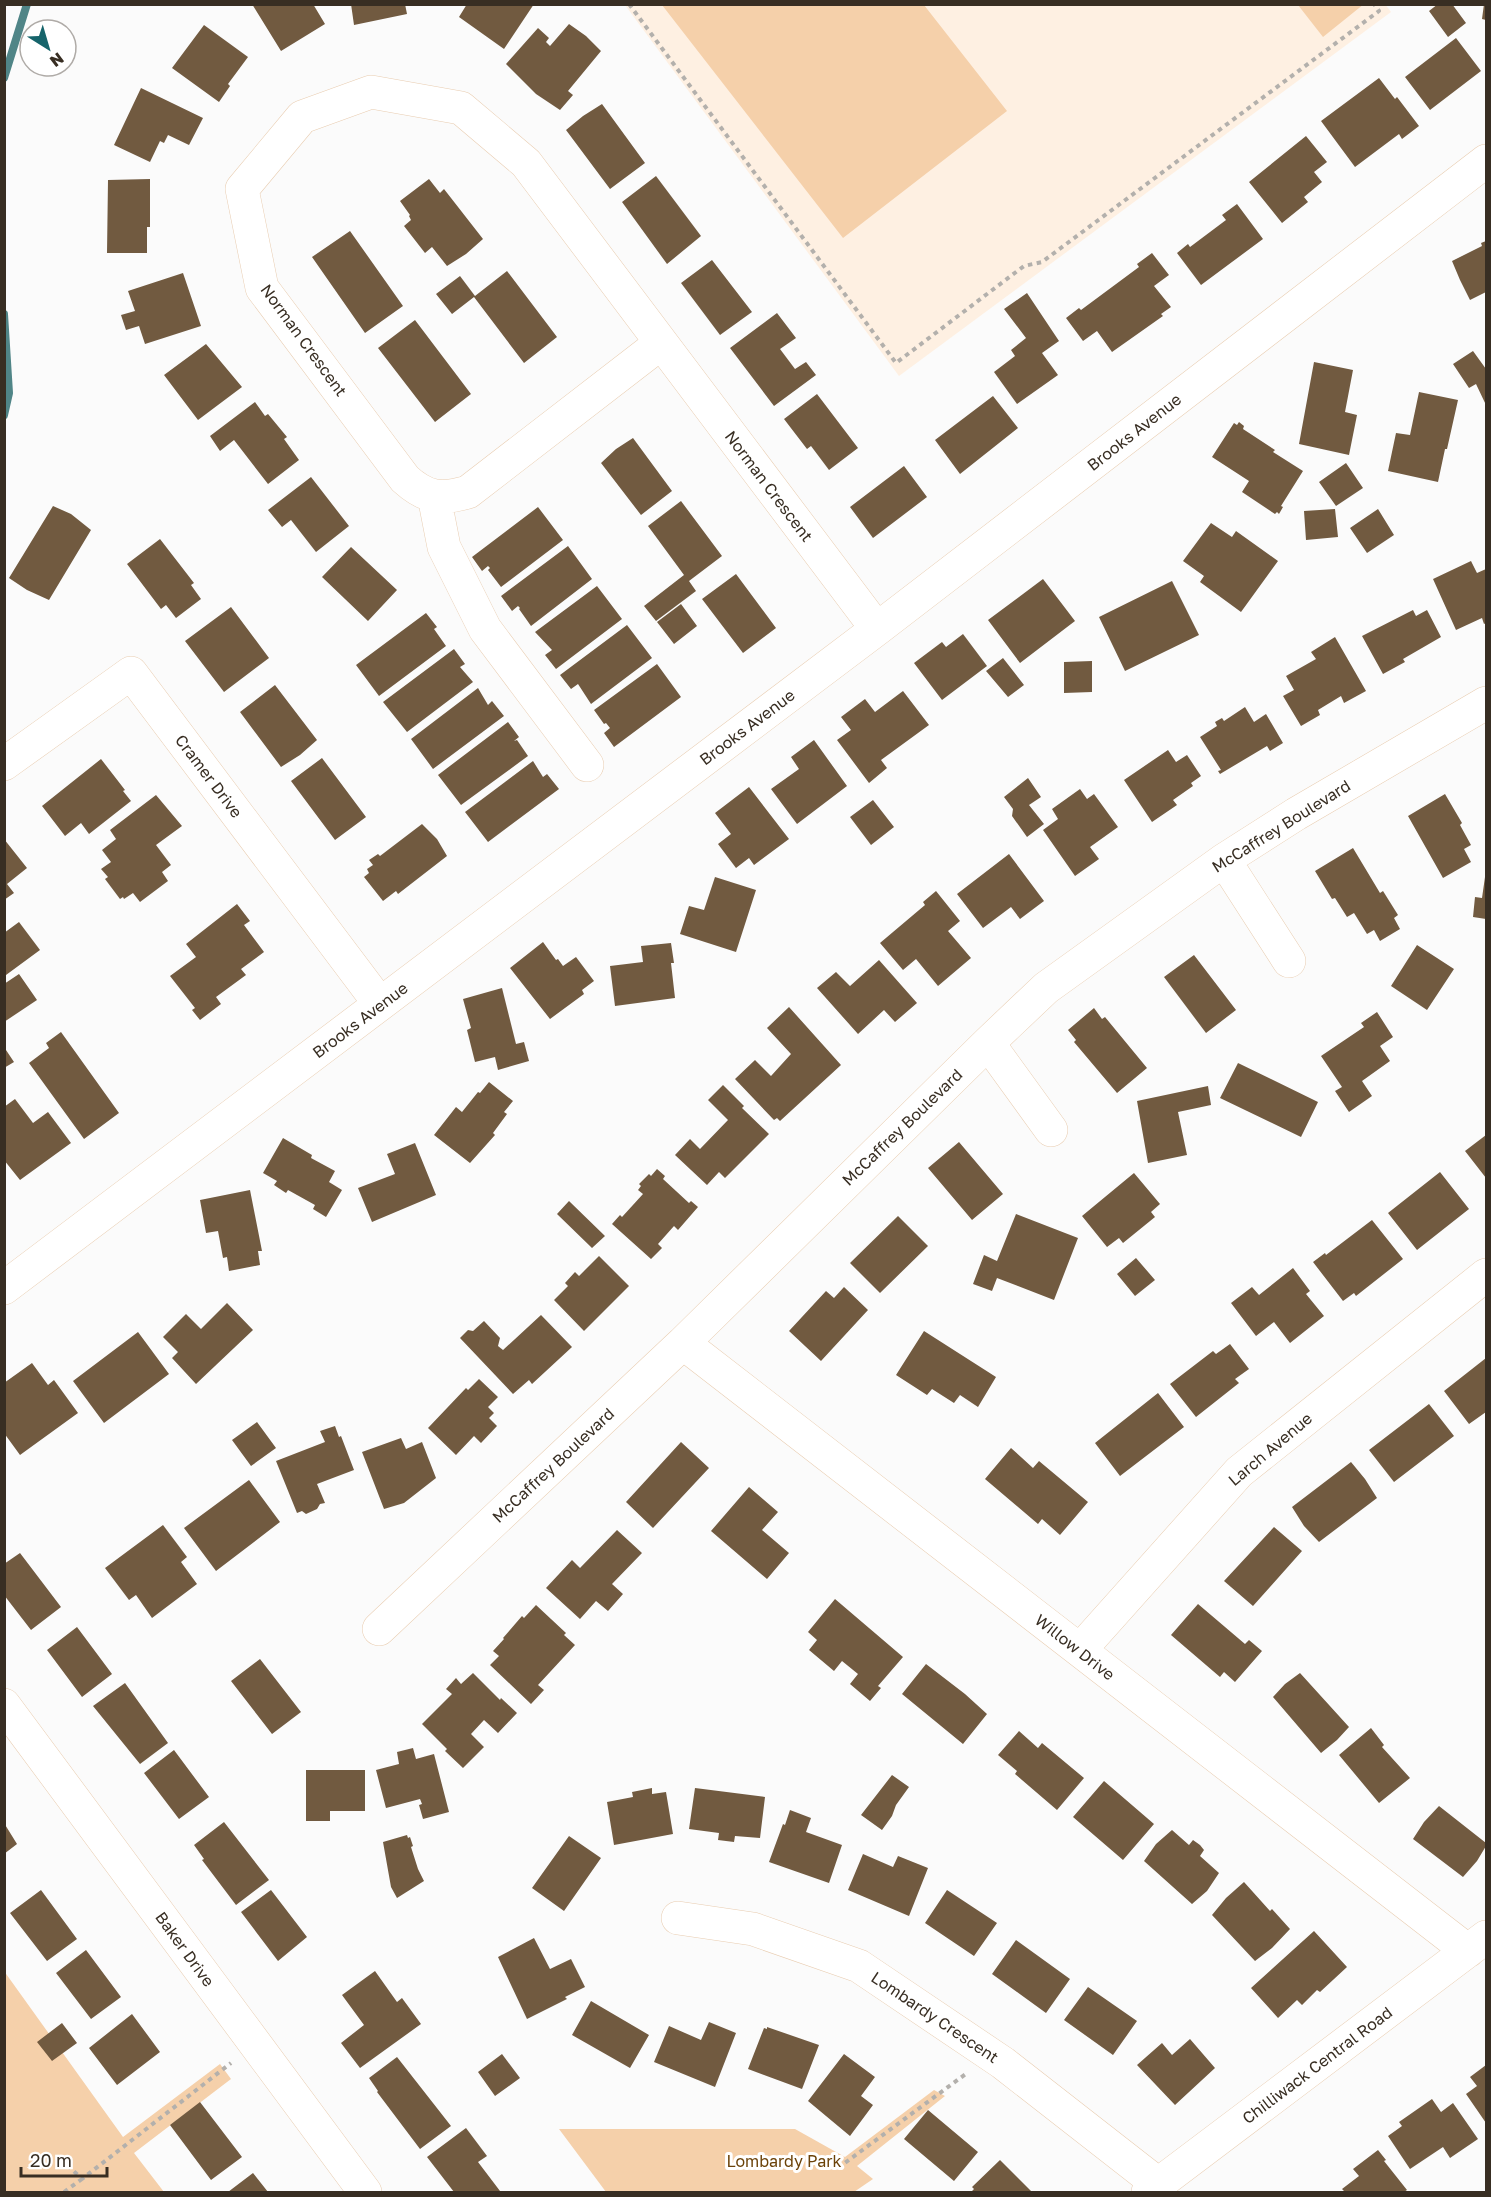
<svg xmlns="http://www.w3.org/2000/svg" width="1491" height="2197" font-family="'Golos Text',sans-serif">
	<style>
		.built { fill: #fef0e2 }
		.green { fill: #f5d0aa }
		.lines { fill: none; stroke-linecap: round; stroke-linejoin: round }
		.stream { stroke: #508587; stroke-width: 8 }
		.building { fill: #715a40 }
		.minor-casing { stroke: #e9cdb1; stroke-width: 34 }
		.path { stroke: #b3b0ac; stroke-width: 4; stroke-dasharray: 4.5 4.5; stroke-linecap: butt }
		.minor { stroke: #fff; stroke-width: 33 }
		.labels { text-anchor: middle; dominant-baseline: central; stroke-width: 6; stroke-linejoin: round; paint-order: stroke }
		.street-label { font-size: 16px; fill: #382e23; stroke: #fff }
		.park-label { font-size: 16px; fill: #6b4209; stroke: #fff }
	</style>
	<rect width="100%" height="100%" fill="#fbfbfb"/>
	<path class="built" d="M1385 4 1391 12 899 376 625 5Z"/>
	<path class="green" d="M1364 4 1323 37 1298 5V4Z
		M662 5H924L1007 111 843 238Z
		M4 1971 123 2137 220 2064 231 2079 134 2153 164 2192H5Z
		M934 2090 945 2096 857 2166 873 2179 854 2192H606L559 2129H795L845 2157Z"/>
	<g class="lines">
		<path class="stream" d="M4 78 27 4
			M4 314 9 393 4 415"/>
	</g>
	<path class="building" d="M252 4H313L325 24 281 51Z
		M351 4H405L407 14 354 25Z
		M467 4H534L504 49 459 17Z
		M1438 4H1452L1466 23 1448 37 1429 11Z
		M1484 4H1486V20L1482 19Z
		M569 24 586 36 601 51 568 91 573 95 560 110 536 94 506 64 538 28 549 38 546 42 550 46Z
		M204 25 248 57 228 84 230 86 219 102 172 68Z
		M1456 38 1481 71 1430 110 1405 77Z
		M1379 78 1395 99 1397 97 1419 126 1402 139 1399 134 1355 167 1321 121Z
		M141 88 203 118 189 145 168 135 164 143 160 141 150 162 114 145Z
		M602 104 645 163 610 189 566 130 583 116Z
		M1306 136 1327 162 1314 172 1322 182 1304 197 1308 202 1282 223 1249 182Z
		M656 176 701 236 667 264 622 202Z
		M150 179V227H147V253H107L108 180Z
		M429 179 440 193 444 189 483 239 466 254 447 266 432 247 425 253 404 226 411 220 409 216 410 215 400 201Z
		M1237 204 1263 239 1201 285 1177 253 1188 244 1190 247 1226 220 1222 215Z
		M350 231 403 306 365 333 312 257Z
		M1486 241V292L1470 300 1460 280 1452 261 1482 246 1481 243Z
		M1152 253 1169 275 1154 286 1171 307 1161 314 1163 316 1112 352 1097 331 1083 341 1066 318 1079 308 1081 310 1139 267 1137 264Z
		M712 260 752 312 720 335 681 283Z
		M507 271 557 337 524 363 474 297 452 314 436 294 460 276 475 296Z
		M183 273 201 326 145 344 139 326 126 330 121 315 135 311 128 291Z
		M1027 293 1059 341 1042 353 1058 375 1017 404 994 372 1015 356 1011 350 1026 338 1004 309Z
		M777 313 796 338 780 349 795 369 806 362 816 375 774 406 730 348Z
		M415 320 471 394 435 422 378 348Z
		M206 344 242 387 198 420 164 375Z
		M1473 351 1486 369V405L1476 384 1469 388 1453 364Z
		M1314 362 1353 370 1345 412 1357 415 1349 455 1299 444Z
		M1419 392 1458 400 1447 449H1445L1438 482 1388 471 1396 433 1410 435Z
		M817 394 858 448 829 470 811 446 807 449 784 419Z
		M993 396 1018 428 960 474 935 440Z
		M255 402 265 416 268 414 287 437 284 439 299 460 268 484 234 440 220 451 210 436Z
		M1239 422 1244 426 1243 429 1275 450 1273 452 1303 471 1281 506 1283 507 1279 514 1277 512 1275 514 1242 492 1249 481 1212 457 1234 423 1237 425Z
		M633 438 672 491 641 515 601 463 616 449Z
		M1346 463 1363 488 1336 506 1319 482Z
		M904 466 927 497 873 538 850 507Z
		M311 477 349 526 316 552 291 520 282 527 268 510Z
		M681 501 722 556 689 581 696 591 656 621 644 606 684 575 648 526Z
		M53 506 71 514 91 530 49 600 27 590 9 578Z
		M538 507 563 540 501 587 488 570 490 568 488 566 482 571 472 557Z
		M1335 509 1338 537 1306 540 1304 511Z
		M1378 509 1394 535 1367 553 1350 528Z
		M1211 523 1232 537 1236 531 1278 561 1241 612 1200 582 1204 576 1183 561Z
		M160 539 194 583 191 585 201 599 176 618 166 605 161 609 127 564Z
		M568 546 592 579 531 626 519 609 520 608 518 606 512 611 501 596Z
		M351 547 397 590 368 621 322 577Z
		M1471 561 1477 573 1486 569V623L1484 624 1482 618 1456 630 1433 579Z
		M736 574 776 628 743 653 702 599Z
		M1043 579 1075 621 1020 663 988 620Z
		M1172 581 1199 635 1125 671 1099 617Z
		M597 586 622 619 556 669 545 655 552 650 535 632Z
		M681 604 697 626 674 644 657 622Z
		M231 607 269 658 224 692 185 641Z
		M1413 610 1416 616 1427 610 1441 637 1403 659 1405 662 1383 674 1362 636Z
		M426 613 437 627 434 629 446 646 379 696 356 665Z
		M627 625 652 658 591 704 578 684 571 689 560 675Z
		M963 634 987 666 942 700 914 663 942 642 946 647Z
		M1335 637 1366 691 1344 703 1341 696 1318 710 1320 715 1301 726 1283 696 1294 690 1286 676 1316 659 1311 652Z
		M454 649 465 664 460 667 473 682 407 732 383 702Z
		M1003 658 1024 685 1008 697 986 671Z
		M1092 661V692L1064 693V662Z
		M657 664 681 697 614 747 604 733 610 728 606 723 604 724 594 710Z
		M275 685 317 740 300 755 281 767 240 712Z
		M478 688 488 705 492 701 504 716 433 769 411 739Z
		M903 691 929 725 881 760 887 768 869 783 837 740 851 730 841 717 865 699 875 712Z
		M1245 707 1254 722 1266 714 1283 743 1270 751 1267 746 1220 774 1218 771 1221 770 1200 737 1217 726 1215 722 1222 718 1224 721Z
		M508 722 519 737 514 741 517 740 528 756 461 805 438 775Z
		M814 740 847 786 797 824 771 789 799 769 791 757Z
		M1168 750 1176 762 1187 755 1201 776 1191 783 1193 786 1173 800 1177 805 1152 822 1124 780Z
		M322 758 366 817 335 840 291 781Z
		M101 759 125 790 123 791 131 801 89 834 81 823 65 836 42 806Z
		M533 761 543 777 547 774 559 789 488 842 465 812Z
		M1028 778 1041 797 1029 805 1044 824 1027 837 1012 816 1013 809 1004 797Z
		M749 787 789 839 754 865 749 858 736 868 718 844 731 834 715 813Z
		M1080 789 1087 799 1094 794 1118 827 1090 847 1099 859 1075 876 1043 830 1058 819 1052 809Z
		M1445 794 1462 823 1460 825 1471 845 1464 849 1471 862 1443 878 1408 816Z
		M156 795 182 826 156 845 171 865 162 872 168 881 140 902 133 893 124 899 123 897 120 899 105 879 108 877 101 869 111 862 102 850 116 839 110 830Z
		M873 800 894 827 871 845 850 817Z
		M422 824 437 839 447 856 398 894 396 891 383 901 364 877 369 873 367 869 373 865 369 860 378 854 380 856Z
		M4 839 27 868 7 884 14 893 4 900Z
		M1353 848 1380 893 1383 891 1398 915 1394 918 1400 929 1380 941 1374 930 1367 934 1354 913 1347 917 1335 898 1332 899 1315 871Z
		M1009 854 1044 901 1020 919 1011 907 983 928 957 894Z
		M715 877 756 890 736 952 680 934 689 906 704 910Z
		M1485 877 1486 919 1473 917 1475 897 1482 898Z
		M936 891 960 921 948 931 971 958 938 986 916 959 903 970 880 943 925 905 923 902Z
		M237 904 250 921 244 925 264 952 241 969 246 975 216 997 221 1004 200 1020 192 1010 195 1008 170 976 196 957 186 944Z
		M19 922 40 950 6 975 4 972V933Z
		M543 942 556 960 558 959 563 966 576 957 594 981 582 990 584 994 550 1019 510 968Z
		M671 943 674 963H671L675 998 615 1006 610 966 643 962 641 946Z
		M1417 945 1454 969 1427 1010 1391 986Z
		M1194 955 1236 1010 1206 1033 1164 977Z
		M879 960 917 1003 895 1022 884 1010 858 1034 817 988 836 972 850 986Z
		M19 974 37 1000 4 1022V984Z
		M502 988 516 1044 524 1042 529 1061 498 1070 495 1057 475 1062 467 1030 471 1028 463 999Z
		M789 1007 841 1065 780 1121 777 1118 774 1120 735 1079 755 1060 771 1076 791 1054 767 1028Z
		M1094 1008 1102 1019 1105 1017 1147 1068 1117 1093 1074 1042 1076 1040 1068 1030Z
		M1377 1012 1393 1037 1380 1046 1390 1061 1362 1081 1372 1096 1349 1112 1335 1091 1342 1087 1321 1056 1364 1027 1361 1023Z
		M61 1032 119 1113 84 1139 29 1063 49 1048 46 1043Z
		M4 1047 14 1062 4 1068Z
		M1238 1063 1318 1102 1301 1137 1220 1098Z
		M489 1082 513 1101 504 1112 507 1114 493 1133 495 1135 470 1163 434 1135 456 1107 462 1112 478 1092 480 1093Z
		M723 1085 744 1106 742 1108 769 1134 725 1178 719 1172 707 1185 675 1155 690 1139 700 1149 728 1120 708 1100Z
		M1208 1086 1211 1105 1178 1112 1187 1155 1148 1163 1137 1101Z
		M15 1099 33 1123 48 1112 71 1143 20 1180 4 1160V1107Z
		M1486 1135V1178L1465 1151Z
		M283 1138 312 1155 311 1158 335 1171 329 1182 342 1190 326 1217 313 1209 315 1205 288 1190 286 1193 274 1185 277 1181 263 1173Z
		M959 1142 1003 1194 972 1220 928 1168Z
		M415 1143 436 1195 372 1222 358 1188 395 1174 387 1154Z
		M657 1169 665 1176 663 1179 689 1203 691 1201 698 1207 678 1230 674 1226 658 1244 662 1248 651 1259 612 1224 620 1215 622 1217 643 1194 638 1190 641 1186 639 1184 649 1174 651 1176Z
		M1440 1172 1469 1209 1417 1250 1388 1213Z
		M1134 1173 1160 1204 1151 1212 1155 1217 1123 1243 1119 1238 1107 1247 1082 1216Z
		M250 1190 262 1251H258L260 1265 229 1271 227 1257 223 1258 218 1231 206 1233 200 1200Z
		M569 1201 605 1236 592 1248 557 1214Z
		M1016 1214 1078 1238 1054 1300 997 1278 992 1291 973 1284 984 1255 997 1261Z
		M898 1216 928 1246 880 1293 850 1263Z
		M1372 1220 1403 1259 1356 1296 1354 1293 1343 1301 1313 1262 1325 1253 1326 1255Z
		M599 1256 629 1286 584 1331 554 1300 568 1286 565 1283 575 1272 579 1276Z
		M1136 1258 1155 1280 1135 1296 1117 1274Z
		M1293 1268 1310 1291 1306 1294 1324 1316 1290 1343 1274 1322 1256 1336 1231 1303 1252 1287 1259 1295Z
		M844 1287 868 1310 821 1361 789 1331 826 1291 834 1298Z
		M227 1303 253 1330 196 1384 172 1358 178 1352 163 1337 186 1314 201 1329Z
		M541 1315 572 1347 532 1384 529 1380 513 1394 460 1338 468 1330 473 1331 484 1321 500 1338 498 1346 503 1350Z
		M924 1331 996 1377 978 1407 960 1395 954 1403 932 1389 927 1395 896 1375Z
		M138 1332 169 1374 104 1423 73 1381Z
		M1230 1344 1249 1369 1235 1379 1239 1383 1196 1417 1170 1384 1213 1351 1216 1354Z
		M1486 1358V1412L1469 1424 1444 1391Z
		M32 1363 48 1385 54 1380 78 1413 20 1455 4 1433V1383Z
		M479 1379 498 1397 488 1407 494 1413 489 1418 497 1426 481 1443 474 1436 456 1455 428 1428 466 1388 468 1390Z
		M1158 1393 1184 1427 1120 1476 1095 1443Z
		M1429 1404 1454 1436 1394 1482 1369 1450Z
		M257 1422 276 1448 251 1466 232 1440Z
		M335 1426 339 1437 341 1436 354 1470 317 1484 325 1503 320 1504 317 1509 306 1514 302 1511 297 1513 276 1461 325 1442 320 1431Z
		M401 1438 406 1449 422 1442 436 1478 404 1503 384 1509 362 1452Z
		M681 1442 709 1468 653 1528 626 1502Z
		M1011 1448 1033 1468 1039 1461 1088 1502 1060 1535 1042 1519 1038 1524 985 1479Z
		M1351 1462 1365 1479 1377 1498 1319 1542 1304 1526 1292 1507Z
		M249 1480 280 1522 216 1571 184 1528Z
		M749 1487 778 1512 762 1530 789 1553 767 1579 711 1531Z
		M163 1525 187 1557 181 1562 197 1584 152 1618 136 1595 129 1600 105 1568Z
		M1274 1527 1302 1551 1253 1606 1224 1581Z
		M617 1530 642 1553 612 1584 623 1594 608 1611 596 1601 580 1619 546 1588 572 1560 580 1568Z
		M20 1553 61 1607 31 1630 4 1595V1564Z
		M835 1599 903 1657 878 1686 881 1688 870 1701 850 1684 858 1674 842 1661 834 1671 809 1650 817 1640 808 1632Z
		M1198 1604 1245 1644 1249 1640 1262 1651 1235 1682 1224 1672 1220 1677 1171 1635Z
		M536 1605 566 1633 564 1635 575 1645 538 1685 544 1690 531 1704 490 1665 499 1656 493 1651 504 1639 503 1638 522 1616 524 1618Z
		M77 1627 112 1674 82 1697 47 1650Z
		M260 1659 301 1712 272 1734 231 1681Z
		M926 1664 965 1694 987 1714 963 1744 902 1694Z
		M473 1673 500 1700 501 1698 517 1713 498 1733 484 1720 471 1734 484 1747 463 1768 445 1751 447 1749 422 1724 452 1694 446 1689 456 1678 461 1684Z
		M1300 1673 1349 1727 1337 1740 1321 1753 1273 1697 1285 1684Z
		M125 1683 168 1743 140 1764 93 1706Z
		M1371 1728 1384 1745 1382 1747 1410 1778 1379 1803 1339 1755Z
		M1019 1731 1038 1748 1042 1743 1084 1778 1057 1810 1015 1774 1017 1771 998 1755Z
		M413 1748 416 1759 434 1754 449 1812 423 1819 419 1805 422 1804 420 1799 386 1808 376 1770 399 1764 397 1752Z
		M174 1750 209 1797 179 1819 144 1773Z
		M306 1770H365V1811H330V1821H306Z
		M892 1775 909 1787 896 1805 892 1816 882 1830 861 1815Z
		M1104 1781 1154 1824 1123 1860 1073 1817Z
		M652 1788V1794L666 1792 673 1834 614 1845 607 1802 633 1797 632 1792Z
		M695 1788 765 1797 760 1838 735 1836 734 1842 718 1840 719 1833 689 1829Z
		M1439 1806 1486 1843V1846L1477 1861 1463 1877 1413 1839 1424 1822Z
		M790 1810 811 1818 806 1832 842 1845 829 1883 769 1862 783 1824 785 1825Z
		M224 1822 269 1880 236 1905 202 1860 204 1859 194 1845Z
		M4 1823 17 1844 4 1854Z
		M1172 1830 1189 1845 1193 1840 1200 1845 1204 1850 1200 1856 1219 1873 1207 1891 1192 1904 1144 1861 1156 1844Z
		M407 1835 408 1838 410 1837 413 1846 411 1847 418 1869 424 1881 397 1898 391 1887 383 1842Z
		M569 1836 601 1858 564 1911 532 1888Z
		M863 1854 893 1867 898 1856 928 1868 909 1916 848 1890Z
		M1244 1882 1270 1911 1272 1909 1290 1929 1272 1948 1255 1961 1212 1915 1226 1898Z
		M41 1890 77 1939 47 1961 10 1913Z
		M271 1890 307 1937 278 1961 241 1912Z
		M947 1890 997 1923 974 1956 925 1923Z
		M1314 1931 1347 1967 1320 1992 1317 1990 1302 2005 1297 2000 1278 2018 1251 1988Z
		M534 1938 550 1969 571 1959 585 1987 565 1997 567 1999 527 2019 498 1957Z
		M1016 1940 1070 1979 1046 2013 992 1974Z
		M86 1950 121 1997 91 2019 56 1973Z
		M375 1971 397 2002 402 1998 421 2024 360 2068 341 2043 364 2025 342 1995Z
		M1088 1987 1137 2021 1113 2055 1064 2020Z
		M591 2001 649 2035 630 2068 572 2035Z
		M132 2014 160 2052 117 2085 89 2048Z
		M709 2022 736 2033 715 2087 654 2062 669 2026 701 2040Z
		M62 2023 77 2043 52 2061 37 2042Z
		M767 2027 819 2045 802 2089 748 2069 764 2028 767 2029Z
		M1190 2039 1215 2068 1175 2105 1137 2065 1162 2043 1172 2055Z
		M502 2054 520 2078 495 2096 478 2072Z
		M844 2054 875 2077 861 2096 873 2105 850 2136 808 2101Z
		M397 2057 451 2126 420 2149 377 2092 378 2091 369 2078Z
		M1486 2065V2123L1466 2094 1477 2086 1470 2077Z
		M1432 2099 1441 2112 1453 2103 1478 2139 1450 2158 1443 2147 1410 2169 1388 2136 1402 2126 1399 2122Z
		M200 2102 242 2157 211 2180 170 2125Z
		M928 2110 978 2152 954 2181 904 2139Z
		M466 2128 487 2156 478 2162 500 2191 498 2192H454L427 2157Z
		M1378 2150 1386 2160 1384 2161 1407 2190 1404 2192H1345L1342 2189 1359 2176 1353 2169Z
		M1000 2160 1032 2192H971L974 2189 972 2187Z
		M253 2173 268 2192H228Z"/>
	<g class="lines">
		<g class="minor-casing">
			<path id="minor" d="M661 343 468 492C441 500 426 498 405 479L262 288 242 189 302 117 371 92 461 108 526 163 877 629
				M434 496 444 547 485 629 587 765
				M4 764 131 673 380 1004
				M1224 860 1289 961
				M988 1043 1051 1130
				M4 1288 877 629 1486 161
				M683 1343 1468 1951
				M379 1629 683 1343 988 1043 1046 988 1224 860 1296 814 1486 703
				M1080 1650 1239 1472 1486 1275
				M4 1705 365 2192
				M678 1918 753 1929 859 1966 1003 2063 1158 2184
				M1148 2192 1486 1937"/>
		</g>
		<path class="path" d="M629 4 896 363 1024 266 1042 262 1379 11 1374 4
			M61 2159 82 2179 231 2063
			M838 2168 967 2073
			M64 2192 82 2179"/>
		<use href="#minor" class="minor"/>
	</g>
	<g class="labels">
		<g class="street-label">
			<text transform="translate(304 340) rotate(54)">Norman Crescent</text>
			<text transform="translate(1134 432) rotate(-38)">Brooks Avenue</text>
			<text transform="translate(769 486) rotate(53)">Norman Crescent</text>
			<text transform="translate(747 727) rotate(-37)">Brooks Avenue</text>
			<text transform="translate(209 776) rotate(53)">Cramer Drive</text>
			<text transform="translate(1281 826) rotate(-32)">McCaffrey Boulevard</text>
			<text transform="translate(360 1020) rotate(-37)">Brooks Avenue</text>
			<text transform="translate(902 1127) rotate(-44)">McCaffrey Boulevard</text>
			<text transform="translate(1270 1449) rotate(-40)">Larch Avenue</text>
			<text transform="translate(553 1465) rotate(-43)">McCaffrey Boulevard</text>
			<text transform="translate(1075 1647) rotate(38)">Willow Drive</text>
			<text transform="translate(185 1949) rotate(54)">Baker Drive</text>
			<text transform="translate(935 2017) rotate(34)">Lombardy Crescent</text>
			<text transform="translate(1317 2065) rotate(-37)">Chilliwack Central Road</text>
		</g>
		<g class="park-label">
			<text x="784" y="2161">Lombardy Park</text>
		</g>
	</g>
	<rect width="1491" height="2197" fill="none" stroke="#382e23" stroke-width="12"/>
	<g transform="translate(48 48) rotate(143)"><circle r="28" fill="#ffffff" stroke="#afaba7" stroke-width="1.5"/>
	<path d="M0-4.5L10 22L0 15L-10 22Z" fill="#16646b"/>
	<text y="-9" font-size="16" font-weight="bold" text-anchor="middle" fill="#382e23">N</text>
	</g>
	<path d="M21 2167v9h86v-9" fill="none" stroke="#382e23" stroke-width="3"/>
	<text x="30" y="2167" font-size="18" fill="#382e23" stroke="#ffffff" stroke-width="4.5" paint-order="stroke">20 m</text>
</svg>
